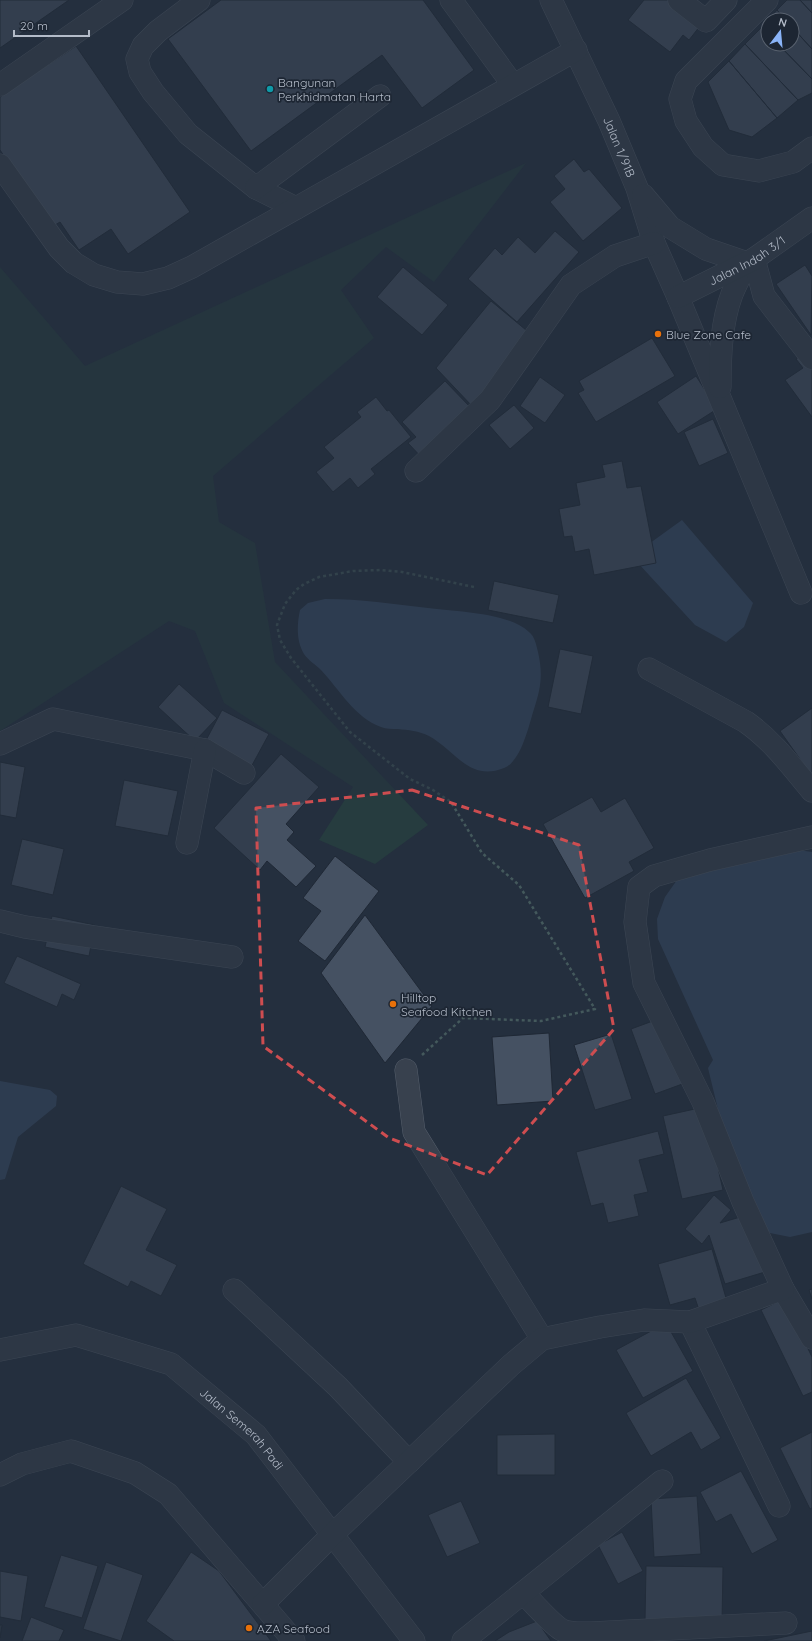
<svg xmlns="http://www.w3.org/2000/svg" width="812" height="1641" font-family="Quicksand,sans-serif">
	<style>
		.green { fill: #263c3f }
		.water { fill: #394c67 }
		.building { fill: #455162; stroke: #1f2835 }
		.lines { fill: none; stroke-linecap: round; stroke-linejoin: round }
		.minor-casing { stroke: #565f6c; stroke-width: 23 }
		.path { stroke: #44595c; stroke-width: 2.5; stroke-dasharray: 3 3; stroke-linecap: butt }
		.minor { stroke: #38414e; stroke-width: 22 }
		.marked { fill: none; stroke: #ce4d50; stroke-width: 3; stroke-dasharray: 8 5; stroke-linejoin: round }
		.culture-dot { fill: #0f9aa8; stroke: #1d2633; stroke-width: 1.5 }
		.food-dot { fill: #e8710a; stroke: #1d2633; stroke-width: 1.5 }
		.labels { text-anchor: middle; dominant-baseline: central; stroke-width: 3.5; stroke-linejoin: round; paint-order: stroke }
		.poi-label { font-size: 12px; fill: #b4bcc9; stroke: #1d2633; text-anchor: start }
		.street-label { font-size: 12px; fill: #b4bcc9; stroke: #1d2633 }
	</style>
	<rect width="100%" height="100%" fill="#242f3e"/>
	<path class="green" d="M526 163 434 282 386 247 341 290 374 338 213 476 219 522 255 543 275 662 428 825 375 864 319 840 353 787 224 703 195 631 169 621 0 731V267L85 366Z"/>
	<path class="water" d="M682 520 753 603 744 627 726 642 695 625 638 563 646 546Z
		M325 599C360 599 394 604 428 608 457 612 507 612 529 632 535 637 536 644 538 652 543 674 541 688 534 709 529 725 521 762 504 768 469 782 455 750 429 736 419 731 408 730 398 729 392 729 386 729 381 727 355 718 339 689 321 670 316 665 308 660 304 654 296 641 297 624 300 610L308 603Z
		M798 850 812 852V1232L790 1237 770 1233 760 1219 724 1134 708 1068 713 1060 658 939 657 919 665 897 677 880 697 870Z
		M0 1081 50 1090 57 1096 56 1106 18 1137 5 1179 0 1180Z"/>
	<path class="building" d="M0 0H69L0 48Z
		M221 0H423L474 70 422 108 382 55 251 151 168 39Z
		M644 0H668L700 26 689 40 683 35 670 52 628 20Z
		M787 0H800L812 13V49L792 27V20H786L777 10Z
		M800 0H812V13Z
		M777 10 786 20H768V33L762 27Z
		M762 27 768 33V44H778L812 79V93L798 100 745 44Z
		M792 27 812 49V79L778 44H792Z
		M745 44 798 100 777 118 729 61Z
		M76 46 190 212 128 254 111 229 79 250 60 222 52 227 0 150V97Z
		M729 61 777 118 752 137 729 130 708 82Z
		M574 159 584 172 589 169 622 208 583 241 550 202 565 189 554 176Z
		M555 231 579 252 517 322 468 279 495 248 502 255 518 237 535 253Z
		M805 265 812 276 811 335 776 284Z
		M403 267 448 305 422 335 377 297Z
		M491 301 532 335 472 406 436 368Z
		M652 338 675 376 596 422 578 393 584 390 579 381Z
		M808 350 812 356V417L785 380 803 368 796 359Z
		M696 376 717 409 678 434 657 402Z
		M540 377 565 395 545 423 520 406Z
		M445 381 471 408 424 460 408 443 416 437 402 422Z
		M376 397 387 411 389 410 411 437 371 469 375 474 358 488 350 478 333 492 316 472 334 458 324 447 361 417 357 412Z
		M514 405 534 428 510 449 489 425Z
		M713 419 728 453 699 466 684 432Z
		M622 461 627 488 641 486 656 563 594 575 589 549 575 552 572 536 564 537 559 509 580 505 576 483 605 477 602 465Z
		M494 581 559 595 553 623 488 610Z
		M560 649 593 656 581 714 548 707Z
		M179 684 217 718 195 741 158 707Z
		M812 708V776L780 731Z
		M222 710 269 734 250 769 203 746Z
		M281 754 319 787 286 824 294 832 287 840 316 866 296 887 267 861 260 870 214 828Z
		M0 762 25 767 16 818 0 815Z
		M124 780 178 791 168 836 115 826Z
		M592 797 601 812 625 798 654 848 629 862 634 871 585 898 543 824Z
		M22 839 64 849 53 895 11 885Z
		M335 856 379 891 325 961 298 941 321 911 303 898Z
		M365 915 432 1006 385 1063 321 973Z
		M52 916 95 925 89 956 45 947Z
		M17 956 81 984 74 1000 62 994 57 1007 4 983Z
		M661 1018 685 1083 655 1094 631 1029Z
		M549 1033 553 1101 497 1105 492 1037Z
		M611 1034 632 1099 595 1110 574 1045Z
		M704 1107 723 1190 682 1199 663 1116Z
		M658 1131 664 1154 639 1160 648 1192 634 1195 639 1216 608 1223 603 1203 591 1206 576 1152Z
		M121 1186 167 1209 146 1250 177 1265 161 1296 131 1281 128 1287 83 1264Z
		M714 1195 731 1210 720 1223 747 1215 765 1272 725 1284 709 1235 702 1244 685 1229Z
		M712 1249 728 1305 700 1313 695 1298 670 1305 658 1264Z
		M812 1289V1299L809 1290Z
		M784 1299 812 1357V1392L803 1396 761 1310Z
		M666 1323 693 1371 643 1398 616 1350Z
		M686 1378 721 1438 701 1450 691 1432 651 1456 626 1413Z
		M812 1432V1508L810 1509 780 1448Z
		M555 1434V1475H497V1435Z
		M741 1471 778 1540 752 1554 731 1514 716 1522 700 1492Z
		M697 1496 701 1554 654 1557 651 1499Z
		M461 1501 480 1543 447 1557 428 1515Z
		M622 1532 643 1571 618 1584 598 1545Z
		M191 1552 219 1571 271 1641H174L146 1621Z
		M61 1555 98 1566 82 1618 44 1607Z
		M106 1562 143 1575 121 1641 83 1629Z
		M646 1566 723 1567 722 1622 645 1621Z
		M0 1571 28 1576 21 1621 0 1617Z
		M31 1617 64 1630 59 1641H22Z
		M537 1621 551 1641H495L509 1632Z
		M0 1625H2L0 1638Z
		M812 1631V1641H764Z"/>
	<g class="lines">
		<g class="minor-casing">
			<g id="minor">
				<path d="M199 0 158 31 143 46 137 59 140 72 153 92 188 134 256 188 296 208"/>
				<path d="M451 0 513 85"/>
				<path id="s1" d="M551 0 609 121 637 188 654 243 678 297 801 593"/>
				<path d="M679 0 706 21 726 0"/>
				<path d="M767 0 686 81 680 99 686 121 703 147 723 165 759 171 793 162 812 148"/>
				<path d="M0 85 122 0"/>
				<path d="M0 165 59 248 74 263 94 275 117 282 143 284 168 278 192 267 576 50"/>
				<path d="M256 188 380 96"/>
				<path d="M643 195 670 227 706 249 747 263C742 273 736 284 732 294 721 323 720 357 720 387"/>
				<path d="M754 259 764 296 812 358"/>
				<path id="s2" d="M678 297 754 259 812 218"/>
				<path d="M416 471 490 400 571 285 615 256 654 243"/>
				<path d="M649 669 746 722C773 741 791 766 812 791"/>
				<path d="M0 744 53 719 205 750 244 773"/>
				<path d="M187 843 205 750"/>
				<path d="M0 921 25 927 232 957"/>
				<path d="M406 1070 414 1132 542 1339"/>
				<path d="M783 1289 812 1338"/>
				<path d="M234 1290 338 1387 409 1462"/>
				<path d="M690 1322 779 1506"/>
				<path id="s3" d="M0 1350 76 1335 171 1364 256 1435 414 1641"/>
				<path d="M0 1475 22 1464 71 1451 135 1473 168 1494 294 1641"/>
				<path d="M523 1593C533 1602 551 1624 562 1630 571 1634 582 1633 591 1633L786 1623"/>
				<path d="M263 1604 333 1534 511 1365 542 1339 600 1327 644 1320 690 1322 783 1289 743 1202 703 1102 644 983 635 922 639 887 654 876 710 860 812 837"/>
				<path d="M463 1641 662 1481"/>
			</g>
		</g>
		<path class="path" d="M422 1055 463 1018 541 1021 595 1009 519 885 482 853 451 802 433 790 410 779 350 732 291 658 280 640 277 625 285 604 296 590 304 584 319 577 353 571 381 570 402 572 474 587"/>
		<use href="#minor" class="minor"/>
	</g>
	<path d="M0 0H812V1641H0ZM412 790 579 845 614 1029 487 1175 389 1138 263 1046 256 808Z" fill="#242f3e" fill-opacity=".55" fill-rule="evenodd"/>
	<path class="marked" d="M412 790 579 845 614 1029 487 1175 389 1138 263 1046 256 808Z"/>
	<circle class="culture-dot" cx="270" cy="89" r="4"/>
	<g class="food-dot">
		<circle cx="658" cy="334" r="4"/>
		<circle cx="393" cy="1004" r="4"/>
		<circle cx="249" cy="1628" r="4"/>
	</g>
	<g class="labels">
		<g class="poi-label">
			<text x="278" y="82">Bangunan<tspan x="278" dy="14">Perkhidmatan Harta</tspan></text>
			<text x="666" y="334">Blue Zone Cafe</text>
			<text x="401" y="997">Hilltop<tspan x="401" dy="14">Seafood Kitchen</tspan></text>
			<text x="257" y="1628">AZA Seafood</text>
		</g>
		<g class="street-label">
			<text stroke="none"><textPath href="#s1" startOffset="162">Jalan 1/91B</textPath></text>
			<text stroke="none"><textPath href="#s2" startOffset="78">Jalan Indah 3/1</textPath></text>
			<text stroke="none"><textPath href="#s3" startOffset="273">Jalan Semerah Padi</textPath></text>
		</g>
	</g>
	<g transform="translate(780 32) rotate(16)"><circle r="19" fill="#1d2633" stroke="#59626f"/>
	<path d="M0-3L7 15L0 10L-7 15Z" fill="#8ab4f8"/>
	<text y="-6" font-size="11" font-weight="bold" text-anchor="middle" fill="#b4bcc9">N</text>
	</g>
	<path d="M14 30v6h75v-6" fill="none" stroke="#b4bcc9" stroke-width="2"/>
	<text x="20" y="30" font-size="12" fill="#b4bcc9" stroke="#1d2633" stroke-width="3" paint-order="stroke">20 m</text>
</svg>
